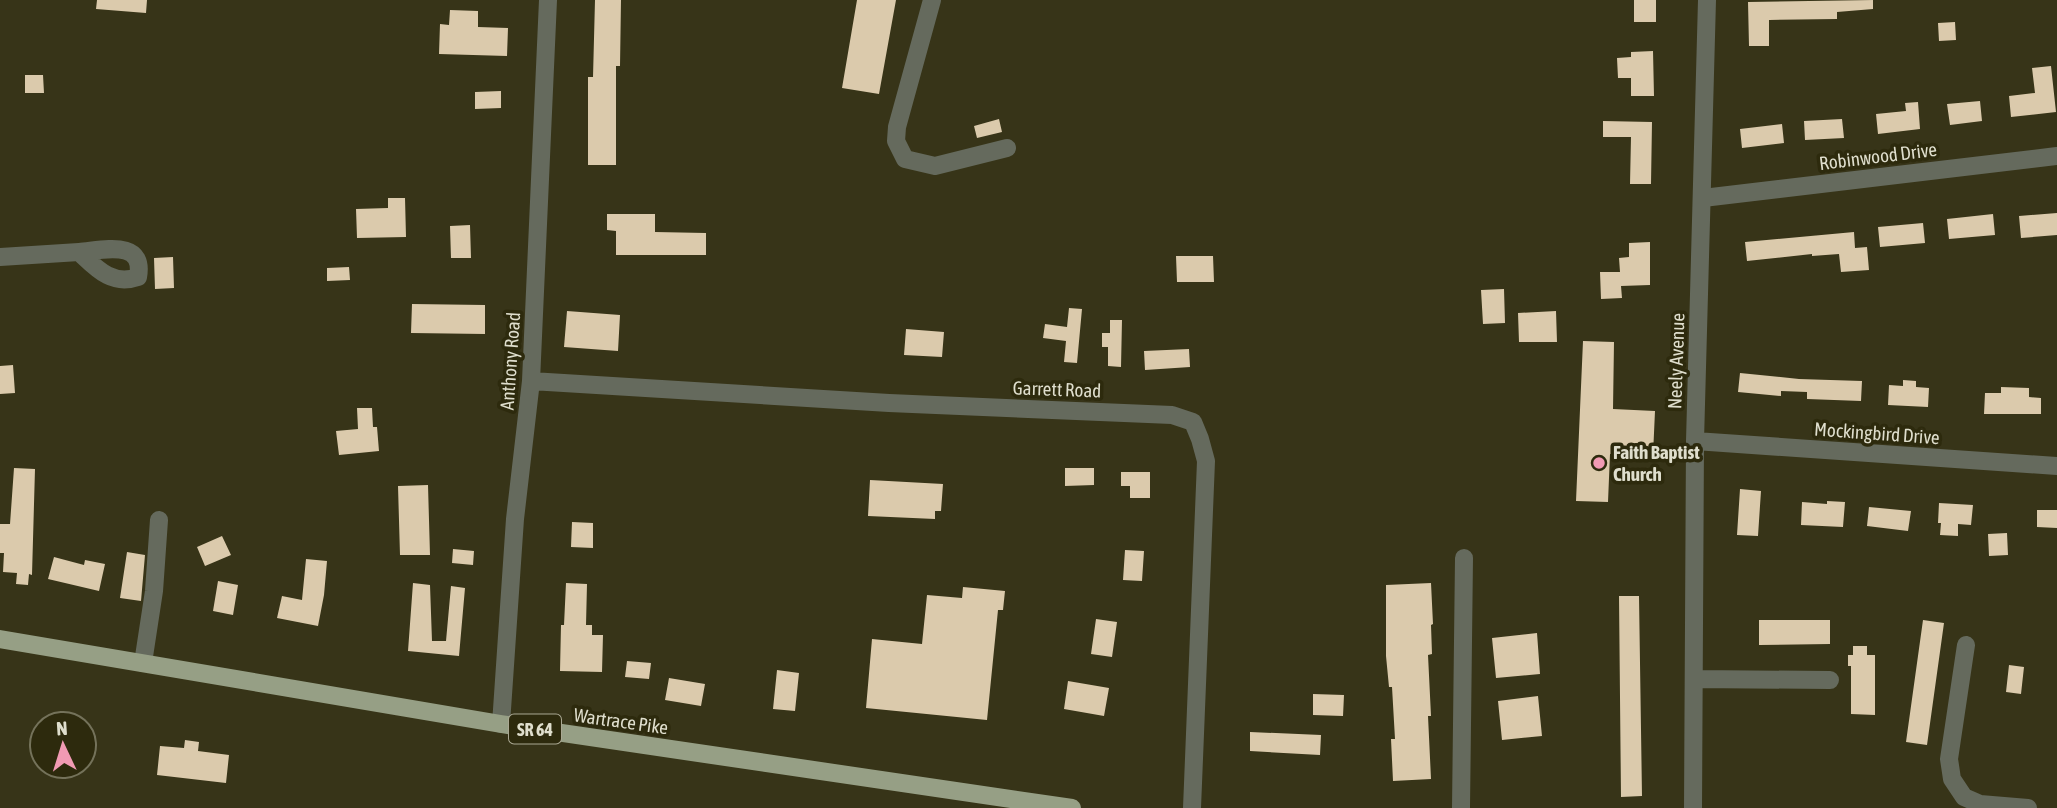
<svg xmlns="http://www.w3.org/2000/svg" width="2057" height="808" font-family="'Asap Condensed',sans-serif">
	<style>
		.building { fill: #dbcaac }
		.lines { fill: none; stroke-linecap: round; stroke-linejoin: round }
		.minor { stroke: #656a5d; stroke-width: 18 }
		.major { stroke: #969f85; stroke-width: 18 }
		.poi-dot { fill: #f19ab3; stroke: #2d2a0d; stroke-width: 2.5 }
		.labels { text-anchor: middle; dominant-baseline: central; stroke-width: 7; stroke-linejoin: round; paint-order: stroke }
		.shield { fill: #2d2a0d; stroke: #aaa893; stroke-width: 2 }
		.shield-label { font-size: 18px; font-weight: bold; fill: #dfdecd }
		.street-label { font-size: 19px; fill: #dfdecd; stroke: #2d2a0d }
		.poi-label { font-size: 19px; font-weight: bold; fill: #dfdecd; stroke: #2d2a0d; text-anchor: start }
	</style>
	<rect width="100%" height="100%" fill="#373418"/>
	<path class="building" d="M97 0H147L146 13 96 9Z
		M595 0H621L620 66H616V165H588V77H593Z
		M857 0H896L879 94 842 88Z
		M1634 0H1656V22H1634Z
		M1873 0V9L1837 12V19L1769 20V46H1749L1748 2Z
		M450 10 478 11V27L508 28 507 56 439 54 440 24 449 25Z
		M1955 22 1956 40 1939 41 1938 23Z
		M1653 51 1654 96H1631V78H1618L1617 58 1631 57V52Z
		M2051 66 2056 112 2011 117 2009 96 2035 93 2032 68Z
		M25 75H43L44 93H25Z
		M501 91V108L475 109V92Z
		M1980 101 1982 121 1950 125 1947 104Z
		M1918 102 1920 129 1878 134 1876 114 1906 111 1905 103Z
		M999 119 1002 132 977 138 974 126Z
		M1842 119 1844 138 1805 140 1804 121Z
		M1603 121 1652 122 1651 184H1630L1631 137H1603Z
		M1782 124 1784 143 1742 148 1740 129Z
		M388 198H405L406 237 357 238 356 209 388 208Z
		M2057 213V235L2021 238 2019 216Z
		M607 214H655V232L706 233V255H616V231L607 230Z
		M1993 214 1995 235 1949 239 1947 219Z
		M1923 223 1925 243 1880 247 1878 227Z
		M470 225 471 258H451L450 226Z
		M1854 232 1855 248 1867 247 1869 270 1841 272 1839 254 1812 256V254L1747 261 1745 242Z
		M1650 242V285L1621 286 1622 298 1601 299 1600 272H1620L1619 258 1629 257V243Z
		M1176 256H1213L1214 282H1177Z
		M173 257 174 288 155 289 154 258Z
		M349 267 350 280 327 281V268Z
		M1504 289 1505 323 1483 324 1481 290Z
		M412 304 485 305V334L411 333Z
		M1069 308 1082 309 1077 363 1064 362 1066 341 1043 338 1045 324 1067 327Z
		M567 311 620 315 618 351 564 347Z
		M1556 311 1557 342H1519L1518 313Z
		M1110 320H1122L1121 367 1108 366V347H1102V333H1110Z
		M906 329 944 332 942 357 904 355Z
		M1583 341 1614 342 1613 409 1655 411 1653 455 1610 454 1608 502 1576 501Z
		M1189 349 1190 367 1145 370 1144 351Z
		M13 365 15 393 0 394V366Z
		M1740 373 1799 379 1862 381 1861 401 1807 399V392L1781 391V396L1738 392Z
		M1903 380 1916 381V387L1929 388 1928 407 1888 405 1889 385 1903 386Z
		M2001 387 2029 388V397L2041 398V414H1984L1985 393H2001Z
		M357 408H372L373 427H377L379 451 339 455 336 431 358 429Z
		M14 468 35 469 32 575 29 574 28 585 16 584 17 573 3 572 4 553H0V524H10Z
		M1065 468H1094V485L1065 486Z
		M1121 472H1150V498H1130V486H1121Z
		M870 480 943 484 941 511H935V519L868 516Z
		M428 485 430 555H400L398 486Z
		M1740 489 1761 491 1758 536 1737 535Z
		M1827 501 1845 502 1843 527 1801 525 1802 502 1827 504Z
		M1939 503 1973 505 1971 525 1958 524V536L1940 535 1941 523H1938Z
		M1869 507 1911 511 1908 531 1867 526Z
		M2037 510H2057V528L2037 527Z
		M572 522 593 523V548L571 547Z
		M2007 533 2008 555 1989 556 1988 534Z
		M222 536 231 555 205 566 197 547Z
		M453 549 474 551 473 565 452 563Z
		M1125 550 1144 551 1142 581 1123 580Z
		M127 552 145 555 141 601 120 598Z
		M54 557 84 565 85 560 105 564 99 591 48 579Z
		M306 559 327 561 324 595 318 626 277 618 282 596 302 600Z
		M218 581 238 585 233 615 213 611Z
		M413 583 430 585 432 641H446L451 586 465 588 459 656 408 651Z
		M566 583 587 584 586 625H592V635H603L602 672 560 671 561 625H564Z
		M1431 583 1433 624 1431 625 1432 654 1428 655 1431 716H1428L1431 779 1393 781 1391 739H1395L1392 687H1389L1386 656V585Z
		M963 587 1005 591 1003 610H998L987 720 866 708 872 639 922 644 927 595 962 598Z
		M1619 596H1639L1642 796 1621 797Z
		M1096 619 1117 622 1112 657 1091 654Z
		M1759 620H1830V644L1759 645Z
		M1923 620 1944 623 1927 745 1906 742Z
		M1537 633 1540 674 1496 678 1492 638Z
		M1853 646H1867V655H1875V715L1851 714V666H1848V655H1853Z
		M627 661 651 663 649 679 625 677Z
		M2009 665 2024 667 2021 694 2006 692Z
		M777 670 799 673 795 711 773 709Z
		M669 678 705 684 701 706 665 700Z
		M1068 681 1109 688 1104 716 1064 709Z
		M1313 694 1344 695 1343 716 1313 715Z
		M1538 696 1542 736 1502 740 1498 701Z
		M1250 732 1321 735 1320 755 1250 751Z
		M185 740 199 742 198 751 229 755 226 783 157 775 160 746 184 748Z"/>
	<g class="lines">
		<path class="minor" d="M932 0 897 127 896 141 905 159 935 166 1007 148
			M1703 198 2057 156
			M0 257 79 252C104 250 145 239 138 277 112 286 97 269 79 252
			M531 381 889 403 1172 415 1193 422 1200 439 1206 461 1192 808
			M1695 441 2057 466
			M1966 645 1949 759 1952 779 1964 797 1980 804 2028 808
			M143 663 154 591 159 520
			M1694 679 1830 680
			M501 724 515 519 531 381 548 0
			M1461 808 1464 558
			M1693 808 1695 441 1707 0"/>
		<path class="major" d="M0 639 501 724 1072 808"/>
	</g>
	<circle class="poi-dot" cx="1599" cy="463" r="7"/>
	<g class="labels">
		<rect class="shield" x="509" y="714.5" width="52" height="29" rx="5"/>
		<g class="shield-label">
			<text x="535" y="729">SR 64</text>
		</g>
		<g class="street-label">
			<text transform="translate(1878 156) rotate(-7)">Robinwood Drive</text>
			<text transform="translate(510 361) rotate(-86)">Anthony Road</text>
			<text transform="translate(1676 361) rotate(-88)">Neely Avenue</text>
			<text transform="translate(1057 389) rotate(2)">Garrett Road</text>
			<text transform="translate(1877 433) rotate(4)">Mockingbird Drive</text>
			<text transform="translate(621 721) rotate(8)">Wartrace Pike</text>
		</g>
		<g class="poi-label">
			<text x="1613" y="452">Faith Baptist<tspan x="1613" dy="22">Church</tspan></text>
		</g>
	</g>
	<g transform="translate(63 745) rotate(356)"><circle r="33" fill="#2d2a0d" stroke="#74725a" stroke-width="2"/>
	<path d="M0-5L12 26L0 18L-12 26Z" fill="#f19ab3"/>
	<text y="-10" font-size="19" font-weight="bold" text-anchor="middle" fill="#dfdecd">N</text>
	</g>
</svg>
